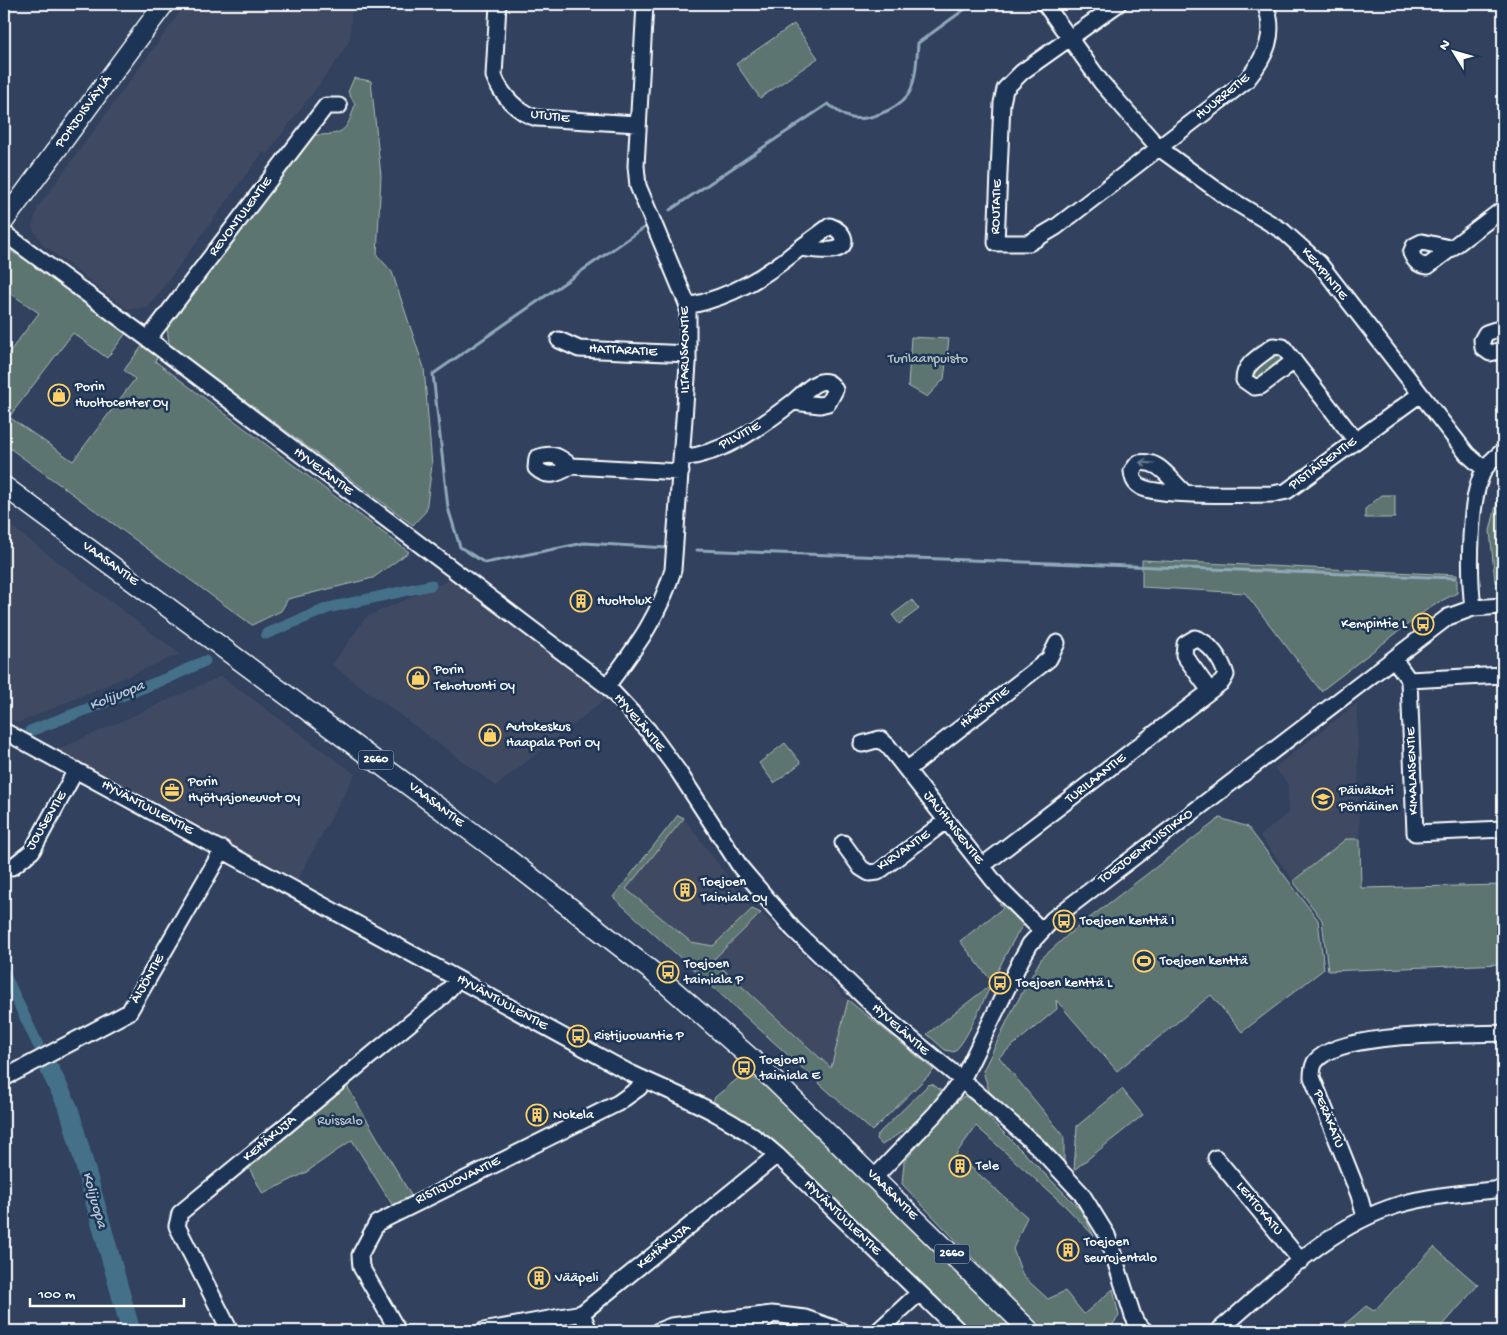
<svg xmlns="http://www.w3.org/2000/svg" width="1507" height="1335" font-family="'Gochi Hand',sans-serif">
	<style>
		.built { fill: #3f4a62 }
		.green { fill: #5d7470; stroke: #aebab8 }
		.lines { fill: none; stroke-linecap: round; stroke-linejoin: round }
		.stream { stroke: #8fa9b9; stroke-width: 3 }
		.canal { stroke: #446f8a; stroke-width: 11 }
		.river { stroke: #446f8a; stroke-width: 19 }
		.minor-casing { stroke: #fff; stroke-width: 19 }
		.major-casing { stroke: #fff; stroke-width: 22 }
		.minor { stroke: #1d3557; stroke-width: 15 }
		.major { stroke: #1d3557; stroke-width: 19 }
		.oneway { stroke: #6c7c92 }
		.labels { text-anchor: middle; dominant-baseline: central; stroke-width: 5; stroke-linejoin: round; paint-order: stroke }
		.shield { fill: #1d3557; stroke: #bbc2cd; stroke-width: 1 }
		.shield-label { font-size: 12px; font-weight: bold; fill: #fff }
		.street-label { font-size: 14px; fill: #fff; stroke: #1d3557 }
		.park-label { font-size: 14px; fill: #b6c0bf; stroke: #1d3557 }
		.poi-label { font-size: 14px; fill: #fff; stroke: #1d3557; text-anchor: start }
		.water-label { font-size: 15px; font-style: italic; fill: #b4c5d0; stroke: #1d3557 }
	</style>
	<rect width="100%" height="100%" fill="#31415e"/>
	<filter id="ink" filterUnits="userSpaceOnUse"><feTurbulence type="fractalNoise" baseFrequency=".02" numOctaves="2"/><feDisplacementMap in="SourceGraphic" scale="10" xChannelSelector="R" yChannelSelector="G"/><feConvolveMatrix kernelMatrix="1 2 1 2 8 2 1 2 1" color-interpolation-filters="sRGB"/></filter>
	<g filter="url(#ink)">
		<path class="built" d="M186 4H352L350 39 341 55 267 154 263 152 148 308 127 309 43 245 32 227 38 207Z
			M4 521 180 654 18 723 4 716Z
			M454 578 608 697 496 786 332 665 366 617Z
			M221 676 355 774 297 880 57 750Z
			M1357 703 1361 888 1302 892 1260 836 1288 813V784L1274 768Z
			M684 818 752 909 713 946 691 943 626 888Z
			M761 913 848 1000 831 1069 713 960Z"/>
		<path class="green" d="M794 24 818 58 760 98 736 64Z
			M354 78 371 81 381 176 377 255 392 272 424 368 432 465 426 511 413 525 169 344 167 326 314 135C343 135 347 132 355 104L348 92Z
			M7 249 32 263 127 332 107 358 73 333 9 417 73 461 135 379 124 370 143 345 158 356 155 361 409 552 373 578 288 599 281 611 252 625 4 444V359L39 313 4 289V250Z
			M911 337 949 339 944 379 927 397 908 386Z
			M1278 350 1285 358 1260 380 1250 379V369Z
			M1503 476V581L1495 582 1490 531Z
			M1382 495H1395V518H1365V509Z
			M1142 560 1457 575V593L1433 605 1321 691 1245 593 1142 587Z
			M912 600 919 609 899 624 892 615Z
			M785 743 801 763 774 783 759 763Z
			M678 815 684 818 626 889 691 942 713 946 752 909 761 913 713 960 831 1068 848 1000 934 1070 872 1131 613 897Z
			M1220 818 1248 827 1318 920 1324 969 1242 1032 1211 995 1117 1071 1056 1000 1057 1009 999 1057 1064 1136V1164L989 1091 983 1071 1012 1011 1041 959 1070 933Z
			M1346 839H1360L1361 888 1503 885V964L1328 971 1322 920 1293 881Z
			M996 894 1023 925C1004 953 992 985 976 1016 970 1029 964 1042 954 1052L945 1050 927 1034 993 983 960 941 1003 908 994 896Z
			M746 1072 776 1095 1015 1331H968L776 1142 714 1107 712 1103 715 1097Z
			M932 1084 942 1091C930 1114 903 1131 882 1145L876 1139 877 1135 928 1085Z
			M347 1086 412 1197 393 1206 352 1140 305 1173 263 1194 248 1166Z
			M1122 1089 1143 1115 1074 1170 1077 1126Z
			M964 1096 970 1099 1081 1210 1094 1236 1065 1206 976 1126 956 1154 1027 1217 1013 1249 1023 1276 1048 1299 1065 1291 1084 1314 1113 1289 1119 1316 1108 1331H1043L902 1184 904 1162 952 1106Z
			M1434 1247 1478 1285 1438 1331H1337L1366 1306 1374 1311Z"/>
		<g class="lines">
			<path class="stream" d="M670 210 828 104C834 108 841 115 848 117 865 123 896 110 907 96 916 85 917 57 918 43L972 4
				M645 227 433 374 448 508 460 547 485 563 584 543 667 548
				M697 550 1455 578
				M1499 577 1503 576"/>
			<path class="canal" d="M266 634 328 608 431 585
				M30 731 168 678 205 661
				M4 973 38 1045"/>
			<path class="river" d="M50 1070 69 1109 131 1331"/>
			<g class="minor-casing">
				<path id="minor" d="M498 4 494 76C501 95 518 113 537 118L638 124
					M1045 4 1101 82 1159 148 1225 196 1283 231 1319 263 1467 454 1484 469
					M1118 4 1022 72 1005 89 1002 103 996 243H1029L1056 227 1247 80C1266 56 1277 34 1265 4
					M4 233 148 339 607 686 648 730 678 771 741 868 793 929 886 1018 962 1080 1037 1146 1081 1193 1107 1235 1133 1316 1137 1324 1145 1331
					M1450 248 1422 242 1414 246 1411 253C1415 262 1418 265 1428 266L1503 209
					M688 306C732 297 766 276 800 248 810 249 822 251 832 250 851 248 845 231 830 226L800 248
					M1503 332 1495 330 1486 333 1482 340 1483 348 1490 353 1503 350
					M148 339 326 106H339
					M559 340 579 349 688 354
					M1294 361 1261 386 1254 387 1244 380C1244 363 1261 356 1273 346L1283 347 1356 441
					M682 458C726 453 759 428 793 402L820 405 828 403 835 390C824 369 805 392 793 402
					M571 466C559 456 552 452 537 458L536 468C548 479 558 474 571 466L681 472
					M1184 492C1169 479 1160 459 1138 463L1132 471C1133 479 1134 483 1141 487 1160 497 1247 494 1273 494L1287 491 1419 395
					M1473 608C1469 574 1468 500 1484 470 1488 463 1497 456 1503 451
					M1394 659 1409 680 1415 833 1503 829
					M1409 680 1503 675
					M607 686C636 647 659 617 673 570L688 364V306L638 186 636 166 645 4
					M4 731 630 1073C680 1096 736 1118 777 1155L959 1331
					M862 744 880 739 888 746 1000 889 1041 930
					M908 769 1049 659 1057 643
					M843 843 861 868 869 873 878 872 946 821
					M982 866 1210 691 1222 682 1226 675C1222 660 1209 642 1195 638L1185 644 1184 655 1210 691
					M12 867 32 851 76 770
					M4 1078 129 1012 223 849
					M1216 1158 1301 1261
					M874 1178 936 1113 962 1080 1021 960 1030 944 1053 919 1448 617 1473 608 1503 606
					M1365 1217 1359 1195 1312 1077C1312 1073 1313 1066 1315 1062 1338 1031 1464 1035 1503 1033
					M582 1313 589 1331
					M230 1331 177 1226 180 1213 443 996 458 979
					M398 1331 361 1267 360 1255 377 1223 618 1103 639 1088 645 1080
					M483 1331 582 1313 777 1155
					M658 1331 671 1326 772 1314 805 1318 842 1331
					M750 1331 772 1314
					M878 1331 919 1293
					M1218 1331C1274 1284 1326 1227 1398 1205 1431 1195 1468 1193 1503 1189"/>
			</g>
			<g class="major-casing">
				<path id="major" d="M4 221 164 4
					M4 486 504 856 654 973 753 1060 1030 1331"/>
			</g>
			<use href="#minor" class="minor"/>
			<use href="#major" class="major"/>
		</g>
		<defs><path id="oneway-shaft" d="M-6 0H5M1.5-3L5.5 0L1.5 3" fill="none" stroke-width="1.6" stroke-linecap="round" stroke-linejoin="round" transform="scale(1.25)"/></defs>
		<use class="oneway" href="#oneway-shaft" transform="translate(1147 463) rotate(-176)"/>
	</g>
	<defs>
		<g id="shop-ring" transform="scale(1.125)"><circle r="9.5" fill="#1d3557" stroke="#ffd166" stroke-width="1.5"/><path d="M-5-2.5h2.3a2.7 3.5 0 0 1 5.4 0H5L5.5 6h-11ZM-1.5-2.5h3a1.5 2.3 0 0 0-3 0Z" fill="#ffd166"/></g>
		<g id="building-ring" transform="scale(1.125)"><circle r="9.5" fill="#1d3557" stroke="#ffd166" stroke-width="1.5"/><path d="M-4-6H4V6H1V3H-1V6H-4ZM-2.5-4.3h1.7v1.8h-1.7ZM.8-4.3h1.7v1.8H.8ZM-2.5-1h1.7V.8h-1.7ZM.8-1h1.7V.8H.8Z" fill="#ffd166"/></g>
		<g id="bus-ring" transform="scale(1.125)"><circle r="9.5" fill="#1d3557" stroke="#ffd166" stroke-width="1.5"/><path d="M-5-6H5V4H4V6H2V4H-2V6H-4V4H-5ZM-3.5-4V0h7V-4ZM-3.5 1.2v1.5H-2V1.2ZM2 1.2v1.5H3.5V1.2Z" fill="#ffd166"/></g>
		<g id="office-ring" transform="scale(1.125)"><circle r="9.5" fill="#1d3557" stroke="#ffd166" stroke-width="1.5"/><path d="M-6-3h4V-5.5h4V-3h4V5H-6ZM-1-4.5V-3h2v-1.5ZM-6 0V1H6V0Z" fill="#ffd166"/></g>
		<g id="school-ring" transform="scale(1.125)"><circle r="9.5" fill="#1d3557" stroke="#ffd166" stroke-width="1.5"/><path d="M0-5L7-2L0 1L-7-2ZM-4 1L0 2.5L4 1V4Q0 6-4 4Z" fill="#ffd166"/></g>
		<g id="stadium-ring" transform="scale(1.125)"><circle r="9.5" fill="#1d3557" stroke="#ffd166" stroke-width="1.5"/><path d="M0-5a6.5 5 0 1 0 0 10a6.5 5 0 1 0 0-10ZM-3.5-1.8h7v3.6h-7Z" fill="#ffd166"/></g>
	</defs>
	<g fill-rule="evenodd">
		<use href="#shop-ring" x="59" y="395"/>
		<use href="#building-ring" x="581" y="601"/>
		<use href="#bus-ring" x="1423" y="624"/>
		<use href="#shop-ring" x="418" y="678"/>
		<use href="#shop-ring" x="490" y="735"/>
		<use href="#office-ring" x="172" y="790"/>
		<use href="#school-ring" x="1323" y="799"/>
		<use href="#building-ring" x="685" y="890"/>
		<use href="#bus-ring" x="1064" y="921"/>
		<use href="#stadium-ring" x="1144" y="961"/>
		<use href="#bus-ring" x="668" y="972"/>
		<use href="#bus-ring" x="1000" y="983"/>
		<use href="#bus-ring" x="578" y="1036"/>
		<use href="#bus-ring" x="744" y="1068"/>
		<use href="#building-ring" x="537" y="1115"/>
		<use href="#building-ring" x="960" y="1166"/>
		<use href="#building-ring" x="1068" y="1250"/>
		<use href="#building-ring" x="539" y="1278"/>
	</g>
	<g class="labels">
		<g class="shield">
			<rect x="358.5" y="750.5" width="35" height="19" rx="4"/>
			<rect x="934.5" y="1244.5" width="35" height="19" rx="4"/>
		</g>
		<g class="shield-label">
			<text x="376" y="760">2660</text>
			<text x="952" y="1254">2660</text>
		</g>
		<g class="street-label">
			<text transform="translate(1223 97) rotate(-39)">HUURRETIE</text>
			<text transform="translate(84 112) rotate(-54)">POHJOISVÄYLÄ</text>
			<text transform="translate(550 117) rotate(7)">UTUTIE</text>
			<text transform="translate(997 207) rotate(-88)">ROUTATIE</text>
			<text transform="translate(241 217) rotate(-53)">REVONTULENTIE</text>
			<text transform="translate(1324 274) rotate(50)">KEMPINTIE</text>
			<text transform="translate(685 350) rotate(-90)">ILTARUSKONTIE</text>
			<text transform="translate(623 351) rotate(3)">HATTARATIE</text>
			<text transform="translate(740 436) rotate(-28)">PILVITIE</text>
			<text transform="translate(1323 464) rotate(-36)">PISTIÄISENTIE</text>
			<text transform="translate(323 472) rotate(37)">HYVELÄNTIE</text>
			<text transform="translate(110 564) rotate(36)">VAASANTIE</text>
			<text transform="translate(985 708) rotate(-38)">HÄRÖNTIE</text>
			<text transform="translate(639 723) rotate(50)">HYVELÄNTIE</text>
			<text transform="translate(1413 771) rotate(-92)">KIMALAISENTIE</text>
			<text transform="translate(1096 779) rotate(-38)">TURILAANTIE</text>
			<text transform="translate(436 805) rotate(37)">VAASANTIE</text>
			<text transform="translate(147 808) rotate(28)">HYVÄNTUULENTIE</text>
			<text transform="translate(47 821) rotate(-59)">JOUSENTIE</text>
			<text transform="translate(953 828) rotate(52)">JAUHIAISENTIE</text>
			<text transform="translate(1146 847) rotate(-37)">TOEJOENPUISTIKKO</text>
			<text transform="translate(904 851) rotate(-35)">KIRVANTIE</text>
			<text transform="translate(148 979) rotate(-60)">ÄIJÖNTIE</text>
			<text transform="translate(502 1003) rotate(29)">HYVÄNTUULENTIE</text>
			<text transform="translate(900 1030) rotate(41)">HYVELÄNTIE</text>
			<text transform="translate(1328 1119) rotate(68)">PERÄKATU</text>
			<text transform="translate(270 1139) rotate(-40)">KEHÄKUJA</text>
			<text transform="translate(458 1181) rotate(-26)">RISTIJUOVANTIE</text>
			<text transform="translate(892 1195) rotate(45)">VAASANTIE</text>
			<text transform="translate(1259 1209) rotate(50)">LEHTOKATU</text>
			<text transform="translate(842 1218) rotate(44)">HYVÄNTUULENTIE</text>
			<text transform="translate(664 1247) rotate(-39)">KEHÄKUJA</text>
		</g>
		<g class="park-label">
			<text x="928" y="359">Turilaanpuisto</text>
			<text x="340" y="1121">Ruissalo</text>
		</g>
		<g class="poi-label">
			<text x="75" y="387">Porin<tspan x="75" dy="16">Huoltocenter Oy</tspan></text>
			<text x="597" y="601">Huoltolux</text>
			<text x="1407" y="624" text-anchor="end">Kempintie L</text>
			<text x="434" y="670">Porin<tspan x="434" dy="16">Tehotuonti Oy</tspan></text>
			<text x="506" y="727">Autokeskus<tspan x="506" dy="16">Haapala Pori Oy</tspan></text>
			<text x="188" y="782">Porin<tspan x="188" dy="16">Hyötyajoneuvot Oy</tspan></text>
			<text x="1339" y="791">Päiväkoti<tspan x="1339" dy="16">Pörriäinen</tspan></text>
			<text x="701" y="882">Toejoen<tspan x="701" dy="16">Taimiala Oy</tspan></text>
			<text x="1080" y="921">Toejoen kenttä I</text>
			<text x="1160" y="961">Toejoen kenttä</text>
			<text x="684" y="964">Toejoen<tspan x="684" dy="16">taimiala P</tspan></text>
			<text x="1016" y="983">Toejoen kenttä L</text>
			<text x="594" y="1036">Ristijuovantie P</text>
			<text x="760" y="1060">Toejoen<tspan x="760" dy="16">taimiala E</tspan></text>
			<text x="553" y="1115">Nokela</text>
			<text x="976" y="1166">Tele</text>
			<text x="1084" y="1242">Toejoen<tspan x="1084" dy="16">seurojentalo</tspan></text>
			<text x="555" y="1278">Vääpeli</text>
		</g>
		<g class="water-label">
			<text transform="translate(117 696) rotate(-22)">Kolijuopa</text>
			<text transform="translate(94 1200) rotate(74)">Kolijuopa</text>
		</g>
	</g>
	<rect width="1507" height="1335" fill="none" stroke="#1d3557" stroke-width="20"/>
	<rect x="10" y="10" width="1487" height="1315" fill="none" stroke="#fff" stroke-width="2" filter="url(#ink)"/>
	<g transform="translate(1454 52) rotate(307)" stroke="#1d3557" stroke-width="4" paint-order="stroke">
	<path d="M0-4L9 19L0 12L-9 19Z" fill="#ffffff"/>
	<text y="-8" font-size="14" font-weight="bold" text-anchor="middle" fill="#ffffff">N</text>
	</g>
	<path d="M30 1298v8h154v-8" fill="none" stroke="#ffffff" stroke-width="2.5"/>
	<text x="38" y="1298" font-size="15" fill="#ffffff" stroke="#1d3557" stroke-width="4" paint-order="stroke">100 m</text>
</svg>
